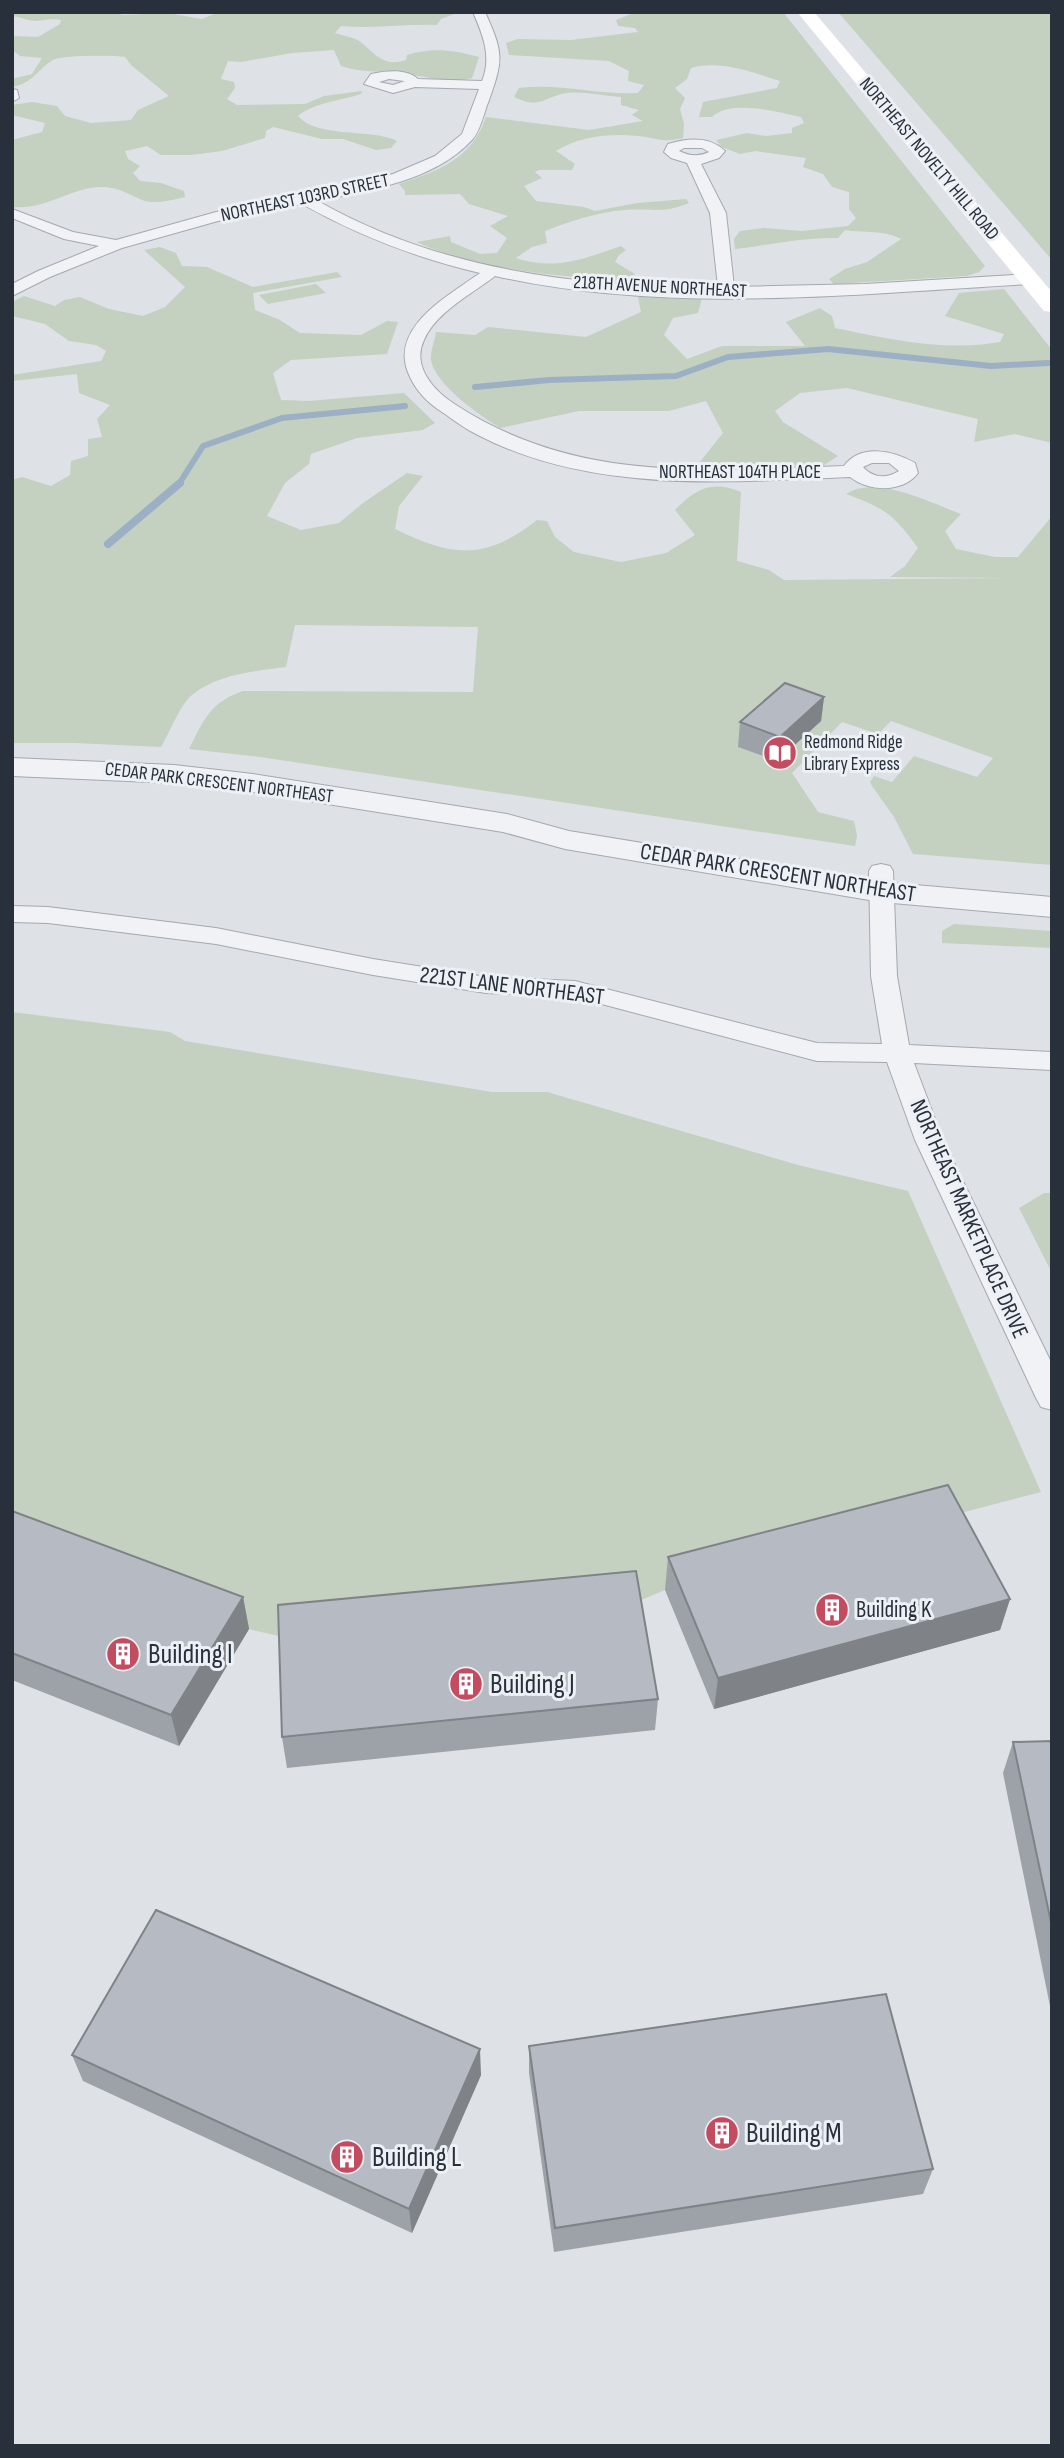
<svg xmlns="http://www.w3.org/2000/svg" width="1064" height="2458" font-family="'Sofia Sans Condensed',sans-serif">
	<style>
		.green { fill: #c4d0c0 }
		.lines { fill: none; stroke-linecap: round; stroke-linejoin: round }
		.stream-far1 { stroke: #9bb0c4; stroke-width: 6 }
		.stream { stroke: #9bb0c4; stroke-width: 8 }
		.minor-casing { stroke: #a4a8b0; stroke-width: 2 }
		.tertiary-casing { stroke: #a4a8b0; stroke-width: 2 }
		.minor { fill: #f0f2f5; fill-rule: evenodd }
		.tertiary { fill: #f0f2f5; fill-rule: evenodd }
		.secondary { fill: #fff; fill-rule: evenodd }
		.wall { fill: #9da1a8 }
		.shaded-wall { fill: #7f8388 }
		.building { fill: #b6bbc3; stroke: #7f8388; stroke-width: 2 }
		.labels { text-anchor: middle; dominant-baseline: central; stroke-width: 6; stroke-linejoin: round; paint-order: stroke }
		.far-street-label { font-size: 19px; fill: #28303c; stroke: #edf0f4 }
		.far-poi-label { font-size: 19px; fill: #28303c; stroke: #edf0f4; text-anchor: start }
		.street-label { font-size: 23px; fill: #28303c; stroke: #edf0f4 }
		.poi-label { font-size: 23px; fill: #28303c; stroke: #edf0f4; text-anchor: start }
		.near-poi-label { font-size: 28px; fill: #28303c; stroke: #edf0f4; text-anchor: start }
	</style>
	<rect width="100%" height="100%" fill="#dee1e6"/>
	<path class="green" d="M12 12H122L121 15 168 13 202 19 219 12H460L441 19 437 25C404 24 374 29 341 26L335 33C343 36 355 37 362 43 377 56 384 67 406 60L407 55C433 47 453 50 479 57L472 78C446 84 432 77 407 74 384 70 364 74 341 66L334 50 292 53 241 62 228 61 221 79 234 82 235 88 227 99 237 105 305 104 324 96 362 91 361 94C342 100 313 103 298 116 318 139 371 128 397 141L391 148 376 150 343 139H322L273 127 266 131 265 138 222 151 191 155H161L147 146 125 151 128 159 140 166 133 173 140 181 161 183 184 191 185 197C171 200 157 205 142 200 128 194 118 187 102 187 70 187 48 210 12 207V140L42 132 45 123 12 115V105L32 102 57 106 65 116 91 123 131 120 138 110 169 96 131 65 125 57C115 55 61 55 53 60 38 69 32 84 12 87V79L32 74 42 58 20 56 12 50V36L38 37 60 24 61 20C51 18 46 20 36 21 29 21 21 17 12 16Z
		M636 12H783L985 266 979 272 967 276 834 284 829 279 845 269 867 262 901 239C886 230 863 233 845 230L838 238C803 237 770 245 735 249L734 239 740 231 764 228 802 231 848 226 856 218 849 209V192L832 187 823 174 803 167 806 158 755 151 740 154 722 147 716 140 747 133 766 136 792 133V128L804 123 801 117C778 112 730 99 712 117H699L703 102 777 88 780 81C752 72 720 60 691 68L687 79 675 88 685 98 680 109 684 124 683 138C660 143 658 138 638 136 611 133 579 136 556 151L575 164 572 170H539L535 172 542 178 524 186 536 201 584 207 595 211 637 203 686 199 689 203C663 214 651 208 625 210 597 212 571 221 545 231L547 243 532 247 516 258C556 271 583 259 621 246L626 250 619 255 615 262 635 274 624 282C559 275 477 271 417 242L450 236 451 242 480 254 497 253 507 238 490 226 508 216 469 204 460 194 405 195V191L399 184C438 171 472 159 486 117L589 130 643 121 632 115 639 110 621 105V97C604 96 583 91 566 93 543 97 541 110 514 97L519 88C560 83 597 95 638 93L644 85 628 81 629 71 609 61 509 55 506 43 518 39 571 40 638 32 635 28 618 26 616 20Z
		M838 12H1052V260Z
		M160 247 176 253 182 266 207 267 253 287 337 272 342 277 253 293 255 310 280 320 300 333 361 335 387 321 398 322 387 354 291 360 273 373 281 400 308 401 404 393 435 423 423 430 357 438 311 454 309 464 285 483 267 516 301 530 339 523 363 503 407 473 423 476 399 506 395 529C452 557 485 561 537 520L547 521 555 537 574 552 621 562 666 553 695 535 675 510C696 488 712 480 741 492L737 561 769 570 784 580 1013 578 890 577 905 566 918 548C894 515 885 508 846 494 875 474 932 503 961 514L945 531 956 549 995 557H1018L1052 516V865L913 854 894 817 872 786 870 782 874 776 892 782 914 756 977 777 993 758 891 721 878 734 842 722 792 773 818 812 854 821 857 836 855 846 260 757 189 749C204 720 210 702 243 691L473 692 478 627 295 625 286 667C255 671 217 674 192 695 181 703 169 734 161 747L75 743H12V480L22 477 51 486 70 475 71 461 88 456V439L102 437 97 419 110 405 79 393 77 374 12 381V375L101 361 106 351 96 345 69 341 45 324 12 316V302L24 296 55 306 64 300 80 297 109 309 143 316 165 307 185 287 144 250Z
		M316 284 326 293 268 304 259 295Z
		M1004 289 1052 350V443L1015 434 974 442 978 419 847 388 800 393 775 411 783 422 838 456 821 467 695 468 723 433 706 401 669 411H579L500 428C481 416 435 385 431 360 430 352 435 340 436 332L475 335 488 327 586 337 641 312 638 297 702 298 698 313 673 318 664 335 687 359 722 346H805L786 322 820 308 832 316 835 328C888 339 946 352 1000 342L1004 334 945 316 959 293Z
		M954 924 1052 931V948L942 943V931Z
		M12 1012 170 1032 185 1041 492 1092H547L798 1165 908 1191 1041 1492 665 1590 634 1603 283 1637 249 1629 12 1540Z
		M1044 1193H1052V1273L1019 1208Z"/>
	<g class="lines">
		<path class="stream-far1" d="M475 387 549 380 676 376 728 357 828 349 991 366 1048 363
			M179 484 203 446 282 418 405 406"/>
		<path class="stream" d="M108 544 180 483"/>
		<g class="minor-casing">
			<path id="minor" d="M473 12H485C503 52 504 59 489 100 484 112 481 130 472 140 434 181 370 190 318 201 439 270 581 288 718 287L710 213 687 163 671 158 664 152 668 144C688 138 710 136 725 151L719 158 701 164 726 213 734 287 865 284 1030 274 1038 279 1030 284C854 294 669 315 495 276 472 294 436 312 424 340 411 367 435 392 456 405 576 483 707 471 844 466 861 443 894 451 915 463L918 473C903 493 869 492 850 477 727 482 591 494 478 435 465 429 454 420 442 412 428 403 417 392 410 377 386 329 448 296 480 273 416 258 359 236 302 204L218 221 122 248 50 277 12 296V284L38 271 99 246 64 239 12 218V209L73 232 116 240 216 212 361 183 393 174 435 156 462 134 479 89 415 87 393 93 364 84 371 74C386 71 406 68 418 79L482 81C492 57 483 35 473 12ZM389 79 404 81H405L393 85 379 82ZM684 148H702L709 152C699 157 689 156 679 151ZM872 463H889L899 471C886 479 873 478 863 467Z
				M12 89 17 90 19 98 12 102Z
				M881 864 890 866 893 871 897 976 909 1045 1052 1052V1070L914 1063 943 1140 1052 1364V1410L1041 1407 1036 1398 915 1140 887 1062 817 1061 575 997 486 993 373 975 216 944 48 923 12 922V906L48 907 216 928 373 959 486 977 575 981 817 1043 882 1044 871 976 869 871 872 866Z"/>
		</g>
		<g class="tertiary-casing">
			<path id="tertiary" d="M12 758 174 765 253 774 507 814 569 831 881 882 1052 897V917L881 902 565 849 503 832 253 792 174 783 12 776Z"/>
		</g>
		<use href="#minor" class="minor"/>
		<use href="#tertiary" class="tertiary"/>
		<path class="secondary" d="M797 12H814L1052 292V312L1044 311Z"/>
	</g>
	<path class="wall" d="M824 697 821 721 777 761 738 747 740 722Z
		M12 1511 243 1597 249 1629 179 1746 12 1680Z
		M668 1557 1010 1599 1000 1630 714 1709 665 1590Z
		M658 1699 655 1730 287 1768 282 1737Z
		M1052 1741V2016L1003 1773 1013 1742Z
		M529 2046 933 2169 923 2194 554 2252 529 2073Z
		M72 2055 481 2075 412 2233 83 2081Z"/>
	<path class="shaded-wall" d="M824 697 821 721 777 761 780 737Z
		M243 1597 249 1629 179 1746 171 1715Z
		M1010 1599 1000 1630 714 1709 718 1678Z
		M480 2049 481 2075 412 2233 409 2209Z"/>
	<path class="building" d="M785 683 824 697 780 737 740 722Z
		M948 1485 1010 1599 718 1678 668 1557Z
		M12 1511 243 1597 171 1715 12 1653Z
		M636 1571 658 1699 282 1737 278 1605Z
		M1052 1741V1927L1013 1742Z
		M156 1910 480 2049 409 2209 72 2055Z
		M886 1994 933 2169 555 2228 529 2046Z"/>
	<defs>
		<g id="library-disc" transform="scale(1.75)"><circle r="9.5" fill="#c34c60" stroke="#edf0f4"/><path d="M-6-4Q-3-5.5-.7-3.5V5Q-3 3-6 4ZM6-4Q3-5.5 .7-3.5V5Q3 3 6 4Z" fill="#fff"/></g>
		<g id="building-disc" transform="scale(1.75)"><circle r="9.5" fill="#c34c60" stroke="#edf0f4"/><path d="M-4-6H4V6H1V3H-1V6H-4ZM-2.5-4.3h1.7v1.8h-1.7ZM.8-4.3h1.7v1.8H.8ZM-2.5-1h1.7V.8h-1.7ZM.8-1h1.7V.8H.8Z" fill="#fff"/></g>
	</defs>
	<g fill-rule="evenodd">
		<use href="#library-disc" x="780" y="753"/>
		<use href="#building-disc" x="832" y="1610"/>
		<use href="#building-disc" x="123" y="1654"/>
		<use href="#building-disc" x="466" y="1684"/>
		<use href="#building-disc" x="722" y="2133"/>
		<use href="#building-disc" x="347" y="2157"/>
	</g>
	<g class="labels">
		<g class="far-street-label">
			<text transform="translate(929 159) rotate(50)">NORTHEAST NOVELTY HILL ROAD</text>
			<text transform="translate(305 198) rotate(-12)">NORTHEAST 103RD STREET</text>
			<text transform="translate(660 287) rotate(3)">218TH AVENUE NORTHEAST</text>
			<text x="740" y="472">NORTHEAST 104TH PLACE</text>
			<text transform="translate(219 783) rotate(7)">CEDAR PARK CRESCENT NORTHEAST</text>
		</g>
		<g class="far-poi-label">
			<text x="804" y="742">Redmond Ridge<tspan x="804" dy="22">Library Express</tspan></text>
		</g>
		<g class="street-label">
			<text transform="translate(778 873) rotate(9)">CEDAR PARK CRESCENT NORTHEAST</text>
			<text transform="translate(512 986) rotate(7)">221ST LANE NORTHEAST</text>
			<text transform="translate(969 1219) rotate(66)">NORTHEAST MARKETPLACE DRIVE</text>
		</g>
		<g class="poi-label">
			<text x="856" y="1610">Building K</text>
		</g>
		<g class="near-poi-label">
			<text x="148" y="1654">Building I</text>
			<text x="490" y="1684">Building J</text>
			<text x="746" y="2133">Building M</text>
			<text x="372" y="2157">Building L</text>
		</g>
	</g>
	<rect width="1064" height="2458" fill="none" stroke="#28303c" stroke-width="28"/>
</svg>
